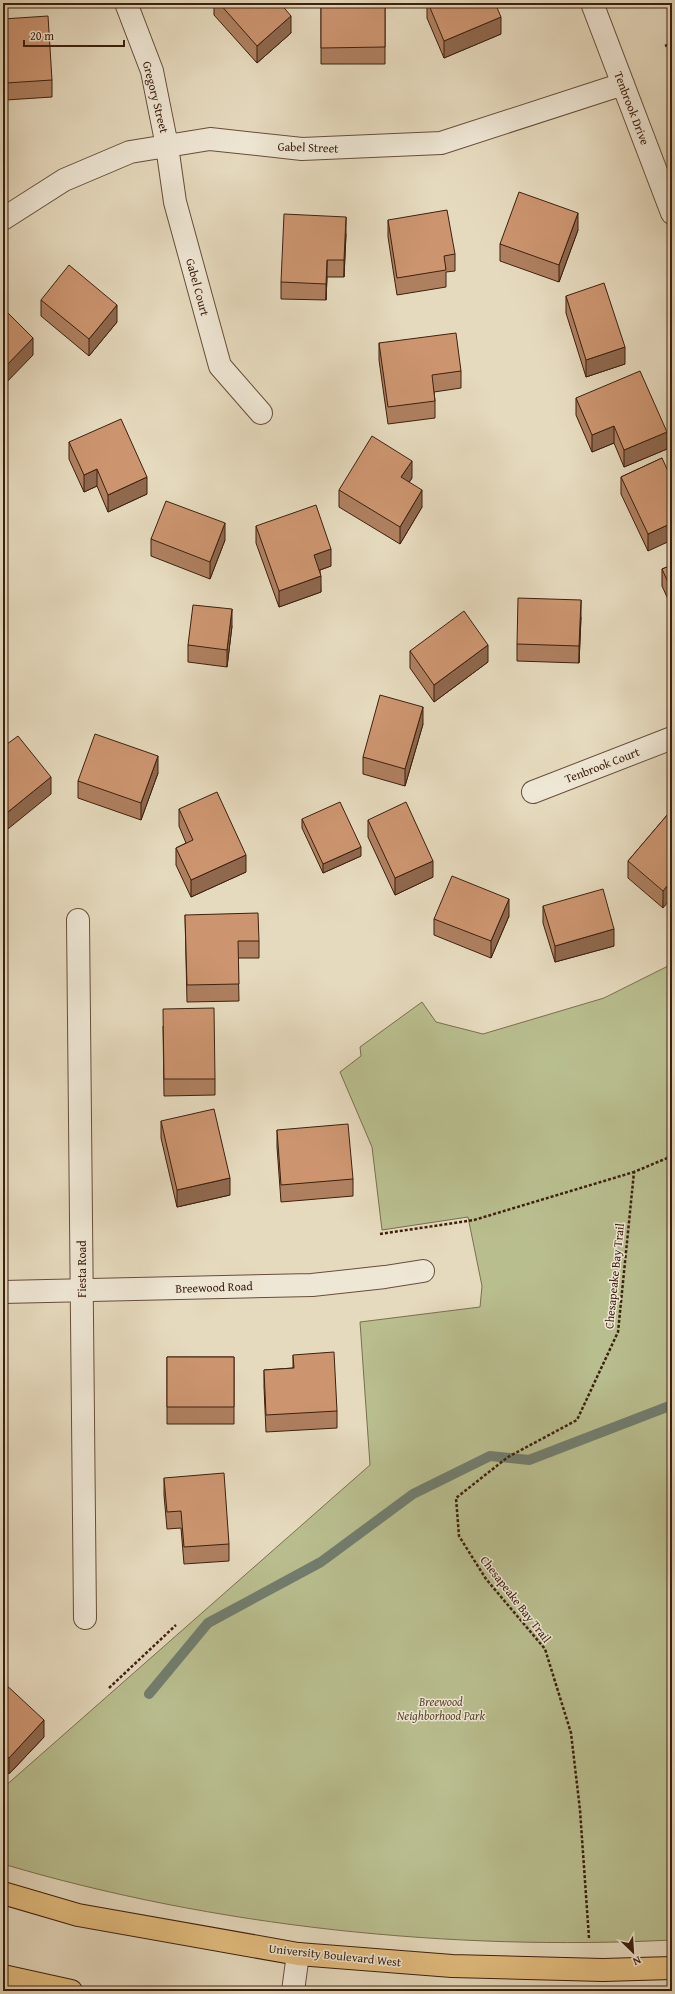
<svg xmlns="http://www.w3.org/2000/svg" width="675" height="1994" font-family="'Gentium Book Plus',serif">
	<style>
		.green { fill: #b9be8f; stroke: #7b6f4e }
		.lines { fill: none; stroke-linecap: round; stroke-linejoin: round }
		.stream { stroke: #727d6e; stroke-width: 10 }
		.minor-casing { stroke: #674e3a; stroke-width: 24 }
		.tertiary-casing { stroke: #674e3a; stroke-width: 24 }
		.primary-casing { stroke: #3d200e; stroke-width: 24 }
		.path { stroke: #3d200e; stroke-width: 2.5; stroke-dasharray: 3 2; stroke-linecap: butt }
		.minor { stroke: #efe7d5; stroke-width: 22 }
		.tertiary { stroke: #efe7d5; stroke-width: 22 }
		.primary { stroke: #e3bd7f; stroke-width: 22 }
		.wall { fill: #af8060; stroke: #3d200e }
		.shaded-wall { fill: #8f684e; stroke: #3d200e }
		.building { fill: #cc9570; stroke: #3d200e }
		.labels { text-anchor: middle; dominant-baseline: central; stroke-width: 3; stroke-linejoin: round; paint-order: stroke }
		.street-label { font-size: 12px; fill: #3d200e; stroke: #efe7d5 }
		.park-label { font-size: 12px; font-style: italic; fill: #5c482e; stroke: #efe7d5 }
	</style>
	<rect width="100%" height="100%" fill="#e6dabe"/>
	<filter id="stains"><feTurbulence type="fractalNoise" baseFrequency=".005" numOctaves="4"/><feColorMatrix values="0 0 0 0 .2 0 0 0 0 .09 0 0 0 0 .02 0 0 0 .5 -.17"/></filter>
	<radialGradient id="worn" r=".72"><stop offset=".6" stop-color="#630" stop-opacity="0"/><stop offset="1" stop-color="#630" stop-opacity=".3"/></radialGradient>
	<path class="green" d="M672 964V1940C451 1951 215 1927 3 1864V1788L370 1465 360 1322 480 1307 482 1286 468 1217 382 1230 372 1147 340 1072 361 1056 360 1047 422 1002 436 1022 483 1034 604 998Z"/>
	<g class="lines">
		<path class="stream" d="M149 1694 208 1623 321 1562 413 1494 490 1456 529 1460 672 1405"/>
		<g class="minor-casing">
			<path id="minor" d="M126 3 152 71 167 146 175 202 220 366 261 413
				M592 3 672 213
				M3 219 64 180 130 152 210 139 302 149 441 143 623 84
				M533 792 672 738
				M78 920 85 1618
				M3 1292 312 1285 385 1277 423 1271"/>
		</g>
		<g class="tertiary-casing">
			<path id="tertiary" d="M293 1991 298 1954"/>
		</g>
		<g class="primary-casing">
			<path id="primary" d="M3 1893 78 1915 298 1954 452 1966 603 1970 672 1968
				M3 1976 71 1991"/>
		</g>
		<path class="path" d="M665 46 672 43
			M380 1234 474 1220 634 1172
			M109 1688 176 1625
			M589 1938 580 1810 571 1733 545 1649 486 1579 459 1536 456 1498 508 1457 577 1420 618 1332 634 1172 672 1156"/>
		<use href="#minor" class="minor"/>
		<use href="#tertiary" class="tertiary"/>
		<use href="#primary" class="primary"/>
	</g>
	<path class="wall" d="M214 3H280L291 33 257 63 214 15Z
		M427 3H428L501 34 444 58 427 18Z
		M385 4V64H321V5Z
		M3 19 52 80V97L6 100 3 51Z
		M388 220 455 254V271L446 272V287L397 295 388 237Z
		M578 230 559 282 500 261V244Z
		M346 234 344 277H327L326 300 281 299V282Z
		M566 296 625 364 586 377 566 313Z
		M41 300 117 322 89 356 41 316Z
		M379 343 461 371V388L434 392 435 401V418L388 424 379 360Z
		M576 398 667 449 624 467 614 443 592 452 576 415Z
		M69 442 147 494 108 512 97 486 84 492 69 459Z
		M662 458 648 551 621 494V477Z
		M412 478 409 482 422 507 400 544 339 507V490Z
		M256 526 331 566 320 570 321 592 279 607 256 543Z
		M151 539 225 540 210 579 151 556Z
		M672 565V608L662 586V569Z
		M581 617 579 663 517 661V644Z
		M232 626 227 667 188 662V645Z
		M410 651 488 662 434 702 410 668Z
		M423 724 405 786 363 774V757Z
		M158 773 141 820 78 798V781Z
		M179 809 246 872 191 897 176 865V848L186 843 179 826Z
		M668 814 663 908 628 878V861Z
		M302 819 361 856 323 873 302 828Z
		M368 820 433 877 395 895 368 837Z
		M543 906 614 946 555 962 543 923Z
		M185 915 259 941V958H238L239 1001 187 1002Z
		M509 916 491 958 434 935V919Z
		M163 1026 215 1079V1095L164 1096Z
		M161 1121 230 1195 177 1207 161 1138Z
		M277 1130 353 1179V1196L281 1202 277 1147Z
		M293 1355 337 1411V1428L266 1432 264 1387V1370L293 1368Z
		M167 1357H234V1424H167Z
		M164 1478 229 1544V1561L184 1564 181 1528 167 1529 164 1495Z
		M3 1682 44 1737 9 1774 3 1769Z"/>
	<path class="shaded-wall" d="M291 16V33L257 63V46Z
		M501 17V34L444 58V41Z
		M578 213V230L559 282V265Z
		M346 217V234L344 277V260Z
		M327 260V277L326 300V284Z
		M117 305V322L89 356V339Z
		M33 338V355L3 386V369Z
		M625 347V364L586 377V360Z
		M614 426V443L592 452V435Z
		M667 432V449L624 467V450Z
		M412 461V478L401 494V477Z
		M97 469V486L84 492V475Z
		M147 477V494L108 512V495Z
		M422 490V507L400 544V527Z
		M225 523V540L210 579V562Z
		M672 523V540L648 551V534Z
		M331 549V566L314 572V555Z
		M321 576V592L279 607V591Z
		M581 600V617L579 663V646Z
		M232 609V626L227 667V650Z
		M488 645V662L434 702V685Z
		M423 707V724L405 786V769Z
		M158 756V773L141 820V803Z
		M51 777V794L3 833V816Z
		M361 847V856L323 873V864Z
		M246 855V872L191 897V880Z
		M433 861V877L395 895V878Z
		M672 880V897L663 908V891Z
		M509 899V916L491 958V941Z
		M614 929V946L555 962V946Z
		M230 1178V1195L177 1207V1190Z
		M44 1720V1737L9 1774V1758Z"/>
	<path class="building" d="M219 3H280L291 16 257 46Z
		M428 3H495L501 17 444 41Z
		M385 4V47L321 48V5Z
		M48 16 52 80 6 83 3 34V19Z
		M519 192 578 213 559 265 500 244Z
		M447 210 455 254 444 256 446 270 397 278 388 220Z
		M284 214 346 217 344 260H327L326 284 281 282Z
		M69 265 117 305 89 339 41 300Z
		M604 283 625 347 586 360 566 296Z
		M3 308 33 338 3 369Z
		M456 333 461 371 432 375 435 401 388 407 379 343Z
		M640 371 667 432 624 450 614 426 592 435 576 398Z
		M121 419 147 477 108 495 97 469 84 475 69 442Z
		M372 436 412 461 401 477 422 490 400 527 339 490Z
		M662 458 672 480V523L648 534 621 477Z
		M166 501 225 523 210 562 151 539Z
		M316 505 331 549 314 555 321 576 279 591 256 526Z
		M672 565V591L662 569Z
		M518 598 581 600 579 646 517 644Z
		M193 605 232 609 227 650 188 645Z
		M464 611 488 645 434 685 410 651Z
		M380 695 423 707 405 769 363 757Z
		M95 734 158 756 141 803 78 781Z
		M18 736 51 777 3 816V747Z
		M217 792 246 855 191 880 176 848 193 840 179 809Z
		M340 802 361 847 323 864 302 819Z
		M406 802 433 861 395 878 368 820Z
		M668 814 672 817V880L663 891 628 861Z
		M452 876 509 899 491 941 434 919Z
		M603 889 614 929 555 946 543 906Z
		M258 913 259 941H238L239 984 187 985 185 915Z
		M214 1008 215 1079H164L163 1009Z
		M214 1109 230 1178 177 1190 161 1121Z
		M348 1124 353 1179 281 1185 277 1130Z
		M334 1352 337 1411 266 1415 264 1370 294 1368 293 1355Z
		M167 1357H234V1407H167Z
		M224 1473 229 1544 184 1547 181 1511 167 1512 164 1478Z
		M3 1682 44 1720 9 1758 3 1752Z"/>
	<g class="labels">
		<g class="street-label">
			<text transform="translate(156 97) rotate(76)">Gregory Street</text>
			<text transform="translate(632 108) rotate(69)">Tenbrook Drive</text>
			<text transform="translate(308 147) rotate(2)">Gabel Street</text>
			<text transform="translate(198 287) rotate(75)">Gabel Court</text>
			<text transform="translate(602 765) rotate(-21)">Tenbrook Court</text>
			<text transform="translate(81 1269) rotate(-90)">Fiesta Road</text>
			<text transform="translate(614 1276) rotate(-84)">Chesapeake Bay Trail</text>
			<text transform="translate(214 1287) rotate(-2)">Breewood Road</text>
			<text transform="translate(516 1599) rotate(52)">Chesapeake Bay Trail</text>
			<text transform="translate(335 1955) rotate(6)">University Boulevard West</text>
		</g>
		<g class="park-label">
			<text x="441" y="1701">Breewood<tspan x="441" dy="14">Neighborhood Park</tspan></text>
		</g>
	</g>
	<rect width="675" height="1994" fill="none" stroke="#e6dabe" stroke-width="16"/>
	<rect x="4" y="4" width="667" height="1986" fill="none" stroke="#3d200e" stroke-width="2"/>
	<rect x="8" y="8" width="659" height="1978" fill="none" stroke="#3d200e"/>
	<g transform="translate(633 1952) rotate(155)" stroke="#efe7d5" stroke-width="3" paint-order="stroke">
	<path d="M0-3L7 15L0 10L-7 15Z" fill="#3d200e"/>
	<text y="-6" font-size="11" font-weight="bold" text-anchor="middle" fill="#3d200e">N</text>
	</g>
	<path d="M24 40v6h100v-6" fill="none" stroke="#3d200e" stroke-width="2"/>
	<text x="30" y="40" font-size="12" fill="#3d200e" stroke="#efe7d5" stroke-width="3" paint-order="stroke">20 m</text>
	<rect width="100%" height="100%" filter="url(#stains)"/>
	<rect width="100%" height="100%" fill="url(#worn)"/>
</svg>
